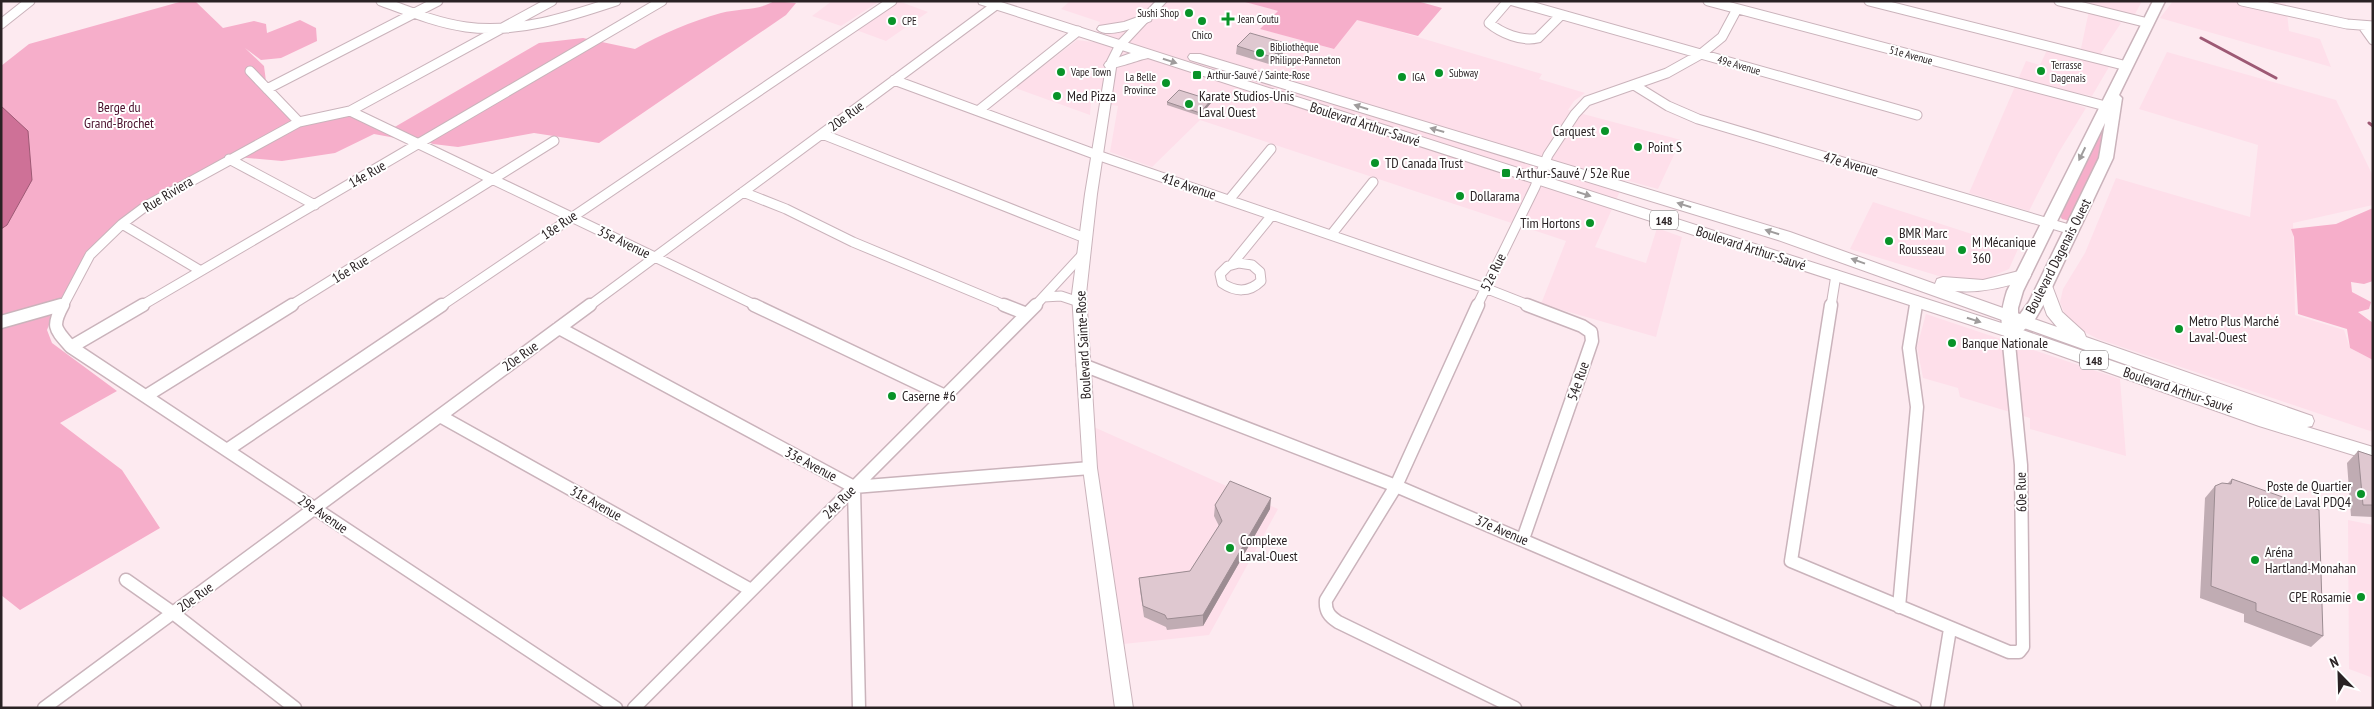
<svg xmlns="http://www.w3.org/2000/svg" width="2374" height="709" font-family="'PT Sans Narrow',sans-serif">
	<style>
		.built { fill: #fedfea }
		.green { fill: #f6aeca }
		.water { fill: #ce7197; stroke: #9d5974 }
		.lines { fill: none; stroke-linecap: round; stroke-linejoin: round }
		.stream { stroke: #9d5974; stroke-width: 3 }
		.minor-far1-casing { stroke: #cab3bb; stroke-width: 11 }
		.minor-casing { stroke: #cab3bb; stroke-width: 15 }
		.tertiary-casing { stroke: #cab3bb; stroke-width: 2 }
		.secondary-casing { stroke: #cab3bb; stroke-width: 3 }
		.primary-casing { stroke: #cab3bb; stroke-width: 2 }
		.minor-far1 { stroke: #fff; stroke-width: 9 }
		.minor { stroke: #fff; stroke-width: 12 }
		.tertiary { fill: #fff; fill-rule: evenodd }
		.secondary { fill: #fff; fill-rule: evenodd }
		.primary { fill: #fff; fill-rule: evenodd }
		.wall { fill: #c0acb3 }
		.shaded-wall { fill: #9c8c92 }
		.building { fill: #dfc8d0; stroke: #9c8c92 }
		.oneway { fill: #9f9c9c }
		.poi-dot { fill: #089328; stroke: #fff; stroke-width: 2 }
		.labels { text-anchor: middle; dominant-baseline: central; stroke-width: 4; stroke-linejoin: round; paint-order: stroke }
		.far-poi-label { font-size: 11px; fill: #2a2224; stroke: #fff; text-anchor: start }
		.far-street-label { font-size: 11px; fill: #2a2224; stroke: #fff }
		.shield { fill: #fff; stroke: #6a6466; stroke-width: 1 }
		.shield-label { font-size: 12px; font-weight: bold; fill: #2a2224 }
		.poi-label { font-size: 14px; fill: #2a2224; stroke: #fff; text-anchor: start }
		.park-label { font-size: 14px; fill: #4b112d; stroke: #fff }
		.street-label { font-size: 14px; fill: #2a2224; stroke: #fff }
	</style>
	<rect width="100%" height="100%" fill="#fdeaf0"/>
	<path class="built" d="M832 1H880L841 26 812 16Z
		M898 1 928 12 886 41 856 30Z
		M1070 1H1243L1279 11 1261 29 1333 49 1357 19 1542 74 1539 79 1585 93 1574 101 1568 110 1681 140 1658 189 1625 180 1595 247 1646 263 1657 228 1682 237 1656 337 1541 304 1566 241 1200 120 1152 167 1110 152 1118 106 1091 102 1090 115 1015 88 1077 40 1093 42 1100 22 1061 9Z
		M2091 1H2142L2135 14 2119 11 2113 19 2121 23 2095 62 2109 67 2092 96 2073 92 2070 102 2086 108 2059 152 2029 211 1969 193 2026 61 2040 65 2047 50 2079 58Z
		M2173 1H2271L2286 4 2289 31 2320 39 2331 67 2160 18Z
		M2167 52 2336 100 2373 176V205L2293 223 2295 315 2344 330 2350 348 2373 360V432L2098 339 2081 330 2066 317 2060 302 2063 289 2085 253 2116 178 2250 217 2258 145 2139 109Z
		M1873 202 2018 249 2009 269 1986 279 1967 280 1942 277 1850 249Z
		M1926 314 2120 379 2126 456 2030 429V418L1960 397 1958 388 1923 378 1917 347Z
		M1087 424 1278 509 1209 635 1114 645Z
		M2348 520 2373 525V678L2349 669Z"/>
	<path class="green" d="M183 1H195L223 28 254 21 266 24 267 33 300 20 316 28 317 41 281 58 261 60 245 48 264 66 267 89 299 122 348 113 417 142 374 134 335 153 282 161 237 157 146 206 90 255 54 312 47 330 52 343 117 391 60 423 122 470 160 528 20 610 1 595V66L29 44Z
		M774 1 796 3 786 15 599 143 534 133 458 147 433 144 393 128 539 43 583 38 635 49C661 34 692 21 721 13 739 8 758 11 774 1Z
		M1417 1 1442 8 1418 36 1357 20 1334 49 1260 29 1278 11 1245 2Z
		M2104 123H2106L2100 157 2070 221 2062 219 2059 215Z
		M2373 208V281L2364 284 2351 282 2352 292 2371 302 2369 309 2358 312 2373 323V360L2350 348 2347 329 2298 314 2294 237 2291 229 2336 224Z"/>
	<path class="water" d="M1 106 28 131 32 180 7 225 1 229Z"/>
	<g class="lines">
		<path class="stream" d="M2201 38 2276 78
			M2369 123 2373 126"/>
		<g class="minor-far1-casing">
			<path id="minor-far1" d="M381 1C408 11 437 23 466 27 517 34 568 17 616 1
				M1508 1 1489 23C1501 33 1522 42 1538 38L1561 15
				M1513 1 1917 115
				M1708 1 2113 108
				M1869 1 2127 66
				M2059 1 2148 23
				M2242 1 2347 24 2373 26
				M1 24 30 1
				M2363 26 2373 40
				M250 71 299 122
				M894 80 1097 155 1485 288 1531 306
				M1634 85 1668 106 1698 119 2072 230
				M267 89 438 1
				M350 111 552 1
				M978 111 1078 31
				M822 134 1085 238
				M229 159 315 205
				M743 192 786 209 853 242 1007 306
				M1229 200 1271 149
				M122 224 201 271
				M1331 235 1373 182
				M1233 263 1272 215
				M1239 263 1252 265 1260 272 1261 281C1249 293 1235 292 1222 283L1220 274 1228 266Z
				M1044 297 1061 296 1079 302
				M58 306 61 305
				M63 306 90 255 122 224 146 206 299 122 350 111 757 306
				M141 306 662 1
				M290 306 554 141
				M441 306 892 1
				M589 306 996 5
				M1035 306 1083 254
				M1477 306 1535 187 1548 155 1575 114 1587 101 1667 73 1701 54 1722 37 1737 9
				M1831 306 1836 275
				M1916 306 1917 301"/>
		</g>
		<g class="minor-casing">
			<path id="minor" d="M63 305C51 327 55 329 71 347L616 708
				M754 305 945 396
				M1004 305 1027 314
				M1478 305 1396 486 1326 600C1325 611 1329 616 1338 622L1515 708
				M1831 305 1791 561 2009 652H2019L2023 647 2021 465 2009 344 2011 332
				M1 322 61 305
				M559 328 854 487 1090 468
				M71 347 143 305
				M1083 365 1396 486 1915 708
				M146 396 292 305
				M440 416 751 590
				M227 450 442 305
				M854 487 859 708
				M1523 539 1592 341 1591 332 1582 326 1527 305
				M126 580 173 613 295 708
				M1899 607 1917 407 1909 348 1916 305
				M44 708 590 305
				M634 708 1036 305
				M1937 708 1950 629"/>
		</g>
		<g class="tertiary-casing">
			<path id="tertiary" d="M1156 1H1167L1125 46 1117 61 1097 194 1086 294 1097 468 1133 708H1115L1083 468 1072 294 1085 194 1107 61 1116 43Z"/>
		</g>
		<g class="secondary-casing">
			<path id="secondary" d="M2153 1H2165L2119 95 2122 98 2113 158 2045 302 2034 321 2017 336H2005C1998 323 2003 304 2007 291ZM2105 123 2099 158 2029 302 2018 317V308L2023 291Z"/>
		</g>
		<g class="primary-casing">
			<path id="primary" d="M978 1H998L2017 328 2242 406 1778 240 1190 60 1188 57 1190 54H1200L1790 232 1935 284 1937 279 1943 277 1983 280 2023 270 2029 271 2031 275 2029 279C2004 288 1981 293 1955 291L2057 327 2047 315 2037 287 2039 283H2051L2062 312 2084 332 2086 337 2312 416 2314 421 2312 426 2307 427 2373 447V461L2259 426 2005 336 1148 58C1138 60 1113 70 1106 68L1104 65 1106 62 1131 53 979 4Z
				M1146 14 1152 18 1151 21C1139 26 1107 40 1097 29L1099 26 1124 22Z"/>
		</g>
		<use href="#minor-far1" class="minor-far1"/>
		<use href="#minor" class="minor"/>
		<use href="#tertiary" class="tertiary"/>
		<use href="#secondary" class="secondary"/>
		<use href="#primary" class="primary"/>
	</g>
	<path class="wall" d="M1285 43 1284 52 1272 65 1236 54 1237 46Z
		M1167 102 1211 103 1200 116 1167 105Z
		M2358 451 2373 456V517L2351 516 2347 463Z
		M2232 479 2323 636 2311 647 2244 622V614L2200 598 2205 498 2215 486 2227 484Z
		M1215 505 1270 509 1203 626 1167 630 1166 627 1144 617 1140 590 1139 578 1190 571 1219 526 1214 516Z"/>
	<path class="shaded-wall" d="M1285 43 1284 52 1272 65V57Z
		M1211 100V103L1200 116V113Z
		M1271 498 1270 509 1203 626V615Z"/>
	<path class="building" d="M1250 33 1285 43 1272 57 1237 46Z
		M1179 90 1211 100 1200 113 1167 102Z
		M2358 451 2373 456V505H2363Z
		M2232 479 2319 510 2323 636 2256 611V603L2211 586 2215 486 2222 483 2231 484Z
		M1230 481 1271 498 1203 615 1167 619 1165 615 1143 606 1139 578 1190 571 1222 521 1215 505Z"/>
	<defs><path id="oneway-solid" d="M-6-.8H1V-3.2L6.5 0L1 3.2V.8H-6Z" transform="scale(1.25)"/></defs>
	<g class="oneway">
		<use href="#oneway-solid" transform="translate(1170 61) rotate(18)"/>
		<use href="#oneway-solid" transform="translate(1361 107) rotate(-163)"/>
		<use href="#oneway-solid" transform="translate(1437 130) rotate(-164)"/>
		<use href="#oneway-solid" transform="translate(2082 154) rotate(116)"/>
		<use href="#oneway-solid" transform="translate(1584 194) rotate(18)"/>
		<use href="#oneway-solid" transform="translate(1684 205) rotate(-163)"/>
		<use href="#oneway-solid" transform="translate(1772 232) rotate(-162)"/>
		<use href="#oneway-solid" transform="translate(1858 261) rotate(-160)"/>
		<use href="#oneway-solid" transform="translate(1974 320) rotate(18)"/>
	</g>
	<g class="poi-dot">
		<circle cx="1189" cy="13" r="5"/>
		<path d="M1225.5 11.5h5v5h5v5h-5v5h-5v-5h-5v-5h5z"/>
		<circle cx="892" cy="21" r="5"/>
		<circle cx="1202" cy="21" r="5"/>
		<circle cx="1260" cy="53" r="5"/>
		<circle cx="2041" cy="71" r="5"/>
		<circle cx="1061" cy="72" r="5"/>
		<circle cx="1439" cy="73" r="5"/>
		<rect x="1192" y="70" width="10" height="10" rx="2.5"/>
		<circle cx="1402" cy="77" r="5"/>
		<circle cx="1166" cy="83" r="5"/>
		<circle cx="1057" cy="96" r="5"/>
		<circle cx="1189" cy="104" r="5"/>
		<circle cx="1605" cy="131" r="5"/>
		<circle cx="1638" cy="147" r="5"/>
		<circle cx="1375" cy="163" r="5"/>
		<rect x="1501" y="168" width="10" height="10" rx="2.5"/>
		<circle cx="1460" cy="196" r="5"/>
		<circle cx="1590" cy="223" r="5"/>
		<circle cx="1889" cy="241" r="5"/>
		<circle cx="1962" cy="250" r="5"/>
		<circle cx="2179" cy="329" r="5"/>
		<circle cx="1952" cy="343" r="5"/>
		<circle cx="892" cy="396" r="5"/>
		<circle cx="2361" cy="494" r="5"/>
		<circle cx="1230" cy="548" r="5"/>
		<circle cx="2255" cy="560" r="5"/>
		<circle cx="2361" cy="597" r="5"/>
	</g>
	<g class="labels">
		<g class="far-poi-label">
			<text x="1179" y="13" text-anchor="end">Sushi Shop</text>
			<text x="1238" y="19">Jean Coutu</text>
			<text x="902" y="21">CPE</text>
			<text x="1202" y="35" text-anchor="middle">Chico</text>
			<text x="1270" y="47">Bibliothèque<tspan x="1270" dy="13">Philippe-Panneton</tspan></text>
			<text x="2051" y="65">Terrasse<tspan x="2051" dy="13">Dagenais</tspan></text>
			<text x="1071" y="72">Vape Town</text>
			<text x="1449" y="73">Subway</text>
			<text x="1207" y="75">Arthur-Sauvé / Sainte-Rose</text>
			<text x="1156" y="77" text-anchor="end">La Belle<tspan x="1156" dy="13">Province</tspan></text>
			<text x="1412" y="77">IGA</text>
		</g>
		<g class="far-street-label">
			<text transform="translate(1911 55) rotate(15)">51e Avenue</text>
			<text transform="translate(1739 65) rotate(16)">49e Avenue</text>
		</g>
		<g class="shield">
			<rect x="1650" y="210.5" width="28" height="19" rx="4"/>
			<rect x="2080" y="350.5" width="28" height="19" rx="4"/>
		</g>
		<g class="shield-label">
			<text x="1664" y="220">148</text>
			<text x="2094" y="360">148</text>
		</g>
		<g class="poi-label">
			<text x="1067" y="96">Med Pizza</text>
			<text x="1199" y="96">Karate Studios-Unis<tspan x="1199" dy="16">Laval Ouest</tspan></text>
			<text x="1595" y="131" text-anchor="end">Carquest</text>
			<text x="1648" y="147">Point S</text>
			<text x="1385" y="163">TD Canada Trust</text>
			<text x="1516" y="173">Arthur-Sauvé / 52e Rue</text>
			<text x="1470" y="196">Dollarama</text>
			<text x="1580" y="223" text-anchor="end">Tim Hortons</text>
			<text x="1899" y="233">BMR Marc<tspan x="1899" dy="16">Rousseau</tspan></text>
			<text x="1972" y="242">M Mécanique<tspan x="1972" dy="16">360</tspan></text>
			<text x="2189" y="321">Metro Plus Marché<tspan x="2189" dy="16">Laval-Ouest</tspan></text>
			<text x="1962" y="343">Banque Nationale</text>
			<text x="902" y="396">Caserne #6</text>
			<text x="2351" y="486" text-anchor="end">Poste de Quartier<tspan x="2351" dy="16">Police de Laval PDQ4</tspan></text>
			<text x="1240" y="540">Complexe<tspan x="1240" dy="16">Laval-Ouest</tspan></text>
			<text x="2265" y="552">Aréna<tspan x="2265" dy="16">Hartland-Monahan</tspan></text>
			<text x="2351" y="597" text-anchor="end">CPE Rosamie</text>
		</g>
		<g class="park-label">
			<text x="119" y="107">Berge du<tspan x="119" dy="16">Grand-Brochet</tspan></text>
		</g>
		<g class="street-label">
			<text transform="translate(846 116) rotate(-37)">20e Rue</text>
			<text transform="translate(1365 124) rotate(18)">Boulevard Arthur-Sauvé</text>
			<text transform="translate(1851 164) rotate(16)">47e Avenue</text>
			<text transform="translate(367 174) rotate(-30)">14e Rue</text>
			<text transform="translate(1189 186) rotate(19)">41e Avenue</text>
			<text transform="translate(168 194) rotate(-31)">Rue Riviera</text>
			<text transform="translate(559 225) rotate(-34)">18e Rue</text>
			<text transform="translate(624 242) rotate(26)">35e Avenue</text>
			<text transform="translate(1751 248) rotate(18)">Boulevard Arthur-Sauvé</text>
			<text transform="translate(2058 256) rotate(-63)">Boulevard Dagenais Ouest</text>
			<text transform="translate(350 269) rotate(-32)">16e Rue</text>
			<text transform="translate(1493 272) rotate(-64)">52e Rue</text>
			<text transform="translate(1083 345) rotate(-93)">Boulevard Sainte-Rose</text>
			<text transform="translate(520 356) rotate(-36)">20e Rue</text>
			<text transform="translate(1578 381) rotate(-71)">54e Rue</text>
			<text transform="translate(2178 390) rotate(19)">Boulevard Arthur-Sauvé</text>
			<text transform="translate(811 464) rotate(28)">33e Avenue</text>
			<text transform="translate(2021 492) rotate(-91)">60e Rue</text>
			<text transform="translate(839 502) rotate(-45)">24e Rue</text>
			<text transform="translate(596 503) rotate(29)">31e Avenue</text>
			<text transform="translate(323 514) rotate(34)">29e Avenue</text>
			<text transform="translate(1502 530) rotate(23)">37e Avenue</text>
			<text transform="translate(195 597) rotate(-36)">20e Rue</text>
		</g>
	</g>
	<rect width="2374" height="709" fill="none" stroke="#2a2224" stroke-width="5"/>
	<g transform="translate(2339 674) rotate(337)" stroke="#ffffff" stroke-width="4" paint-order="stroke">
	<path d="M0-4L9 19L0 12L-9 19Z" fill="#2a2224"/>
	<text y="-8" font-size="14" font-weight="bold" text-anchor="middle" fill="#2a2224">N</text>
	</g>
</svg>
